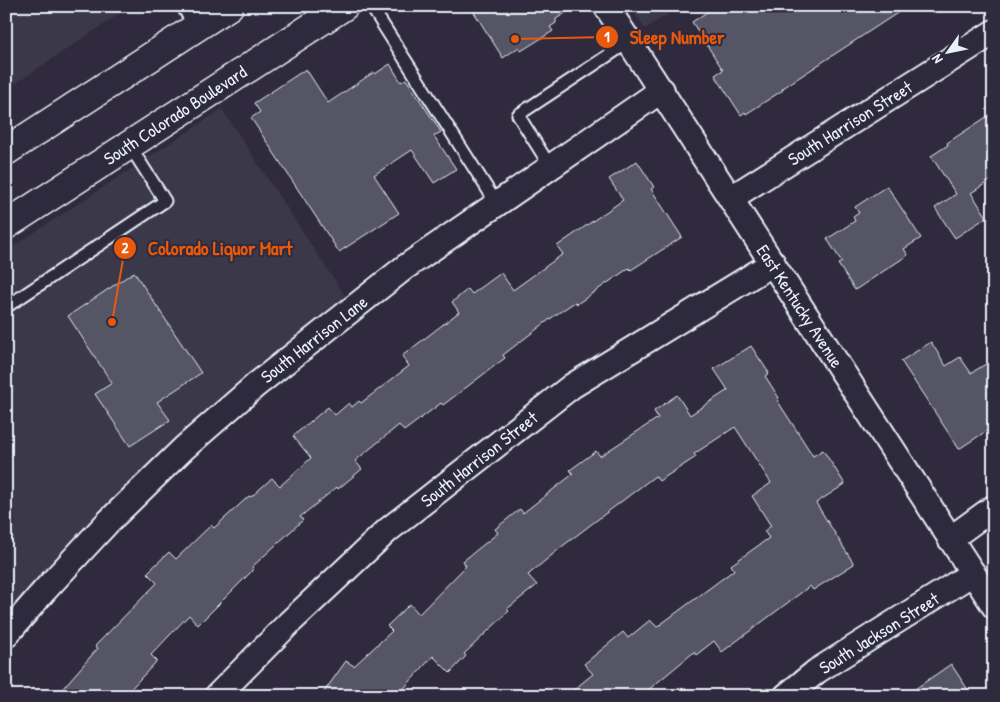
<svg xmlns="http://www.w3.org/2000/svg" width="1000" height="702" font-family="'Patrick Hand',sans-serif">
	<style>
		.built { fill: #3b3749 }
		.building { fill: #575565; stroke: #e8f1f8 }
		.lines { fill: none; stroke-linecap: round; stroke-linejoin: round }
		.service-casing { stroke: #e8f1f8; stroke-width: 15 }
		.minor-casing { stroke: #e8f1f8; stroke-width: 28 }
		.primary-casing { stroke: #e8f1f8; stroke-width: 31 }
		.service { stroke: #2f2a3d; stroke-width: 11 }
		.minor { stroke: #2f2a3d; stroke-width: 24 }
		.primary { stroke: #2f2a3d; stroke-width: 28 }
		.labels { text-anchor: middle; dominant-baseline: central; stroke-width: 4; stroke-linejoin: round; paint-order: stroke }
		.street-label { font-size: 18px; fill: #e8f1f8; stroke: #2f2a3d }
		.leader { fill: none; stroke: #e8590c; stroke-width: 2 }
		.callout-dot { fill: #e8590c; stroke: #2f2a3d; stroke-width: 2 }
		.mark-label { font-size: 15px; text-anchor: middle; font-weight: bold; fill: #fff }
		.callout-label { font-size: 19px; text-anchor: middle; font-weight: bold; fill: #e8590c; stroke: #2f2a3d; stroke-width: 4; stroke-linejoin: round; paint-order: stroke }
	</style>
	<rect width="100%" height="100%" fill="#2f2a3d"/>
	<filter id="ink" filterUnits="userSpaceOnUse"><feTurbulence type="fractalNoise" baseFrequency=".02" numOctaves="2"/><feDisplacementMap in="SourceGraphic" scale="10" xChannelSelector="R" yChannelSelector="G"/><feConvolveMatrix kernelMatrix="1 2 1 2 8 2 1 2 1" color-interpolation-filters="sRGB"/></filter>
	<g filter="url(#ink)">
		<path class="built" d="M6 6H131L6 90Z
			M629 6H681L645 29Z
			M222 109 345 296 223 399 68 546 6 619V251Z"/>
		<path class="building" d="M470 6H576L556 19V23L550 27 553 31 521 51 519 47 503 58Z
			M716 6H908L786 86 782 89 783 90 746 114 745 112 741 115 715 75 723 70 692 22Z
			M390 64 401 82 406 79 441 132 434 136 456 169 434 183 412 150 374 175 399 213 339 252 251 118 260 112 254 103 306 69 328 103 374 72 375 74Z
			M994 112V178L971 193 987 217 955 238 935 208 956 194 931 156 948 145 947 143Z
			M637 161 654 187 651 189 682 237 631 270 629 268 577 304 575 302 554 316 503 355 505 358 443 405 441 403 404 431 399 425 355 461 362 469 338 489 337 487 300 517 303 520 252 567 254 569 198 625 189 615 151 655 157 661 124 696H56L98 648 95 646 157 583 147 573 169 552 176 559 211 525 214 528 249 496 251 497 272 478 280 486 311 458 293 436 328 407 335 415 349 403 352 407 359 401 361 403 409 366 402 356 459 312 452 302 468 289 472 294 501 273 513 290 563 254 557 246 623 200 609 179Z
			M887 186 921 238 904 249 908 255 855 290 838 264 842 262 827 239 855 221 853 217 859 213 855 207Z
			M134 272 201 373 157 402 170 420 130 446 95 394 112 383 68 316Z
			M931 342 946 366 960 357 971 373 994 359V426L959 449 901 361Z
			M751 346 769 373 765 376 779 398 777 400 813 456 823 450 845 484 816 503 854 564 813 590 810 586 722 652 714 641 696 655 694 652 641 696H566L593 674 584 664 623 632 628 638 650 620 657 627 734 570 731 565 769 538 764 531 771 526 752 496 771 483 735 427 694 454 696 457 659 481 655 476 564 545 528 575 537 585 507 609 509 611 464 654 466 656 450 673 433 656 397 696H321L346 661 354 666 392 631 387 626 410 604 419 614 466 566 463 561 498 533 495 529 520 509 523 513 573 474 570 470 596 451 600 456 658 418 654 411 677 395 690 415 728 390 714 369Z
			M951 664 972 696H905Z"/>
		<g class="lines">
			<g class="service-casing">
				<path id="service" d="M182 6 196 28
					M371 6 497 204
					M550 166 518 115 630 41
					M6 307 165 201 129 145"/>
			</g>
			<g class="minor-casing">
				<path id="minor" d="M606 6 994 606
					M731 198 994 32
					M950 539 994 507
					M6 635 44 591 107 523 184 448 256 385 404 268 662 90
					M217 696 289 623 388 530 572 386 773 263
					M786 696 817 671 973 573"/>
			</g>
			<g class="primary-casing">
				<path id="primary" d="M6 151 229 6
					M6 225 344 6"/>
			</g>
			<use href="#service" class="service"/>
			<use href="#minor" class="minor"/>
			<use href="#primary" class="primary"/>
		</g>
	</g>
	<g class="labels">
		<g class="street-label">
			<text transform="translate(175 115) rotate(-33)">South Colorado Boulevard</text>
			<text transform="translate(850 123) rotate(-32)">South Harrison Street</text>
			<text transform="translate(800 306) rotate(57)">East Kentucky Avenue</text>
			<text transform="translate(314 339) rotate(-38)">South Harrison Lane</text>
			<text transform="translate(479 459) rotate(-38)">South Harrison Street</text>
			<text transform="translate(879 633) rotate(-32)">South Jackson Street</text>
		</g>
	</g>
	<path class="leader" d="M515 39L607 37M112 322L125 248"/>
	<g class="callout-dot">
		<circle cx="515" cy="39" r="5"/>
		<circle cx="112" cy="322" r="5"/>
		<circle cx="607" cy="37" r="12"/>
		<circle cx="125" cy="248" r="12"/>
	</g>
	<g class="mark-label">
		<text x="607" y="42">1</text>
		<text x="125" y="253">2</text>
	</g>
	<g class="callout-label">
		<text x="677" y="44">Sleep Number</text>
		<text x="220" y="255">Colorado Liquor Mart</text>
	</g>
	<rect width="1000" height="702" fill="none" stroke="#2f2a3d" stroke-width="25"/>
	<rect x="12" y="12" width="975" height="677" fill="none" stroke="#e8f1f8" stroke-width="2" filter="url(#ink)"/>
	<g transform="translate(948 52) rotate(237)" stroke="#2f2a3d" stroke-width="4" paint-order="stroke">
	<path d="M0-4L9 19L0 12L-9 19Z" fill="#e8f1f8"/>
	<text y="-8" font-size="14" font-weight="bold" text-anchor="middle" fill="#e8f1f8">N</text>
	</g>
</svg>
